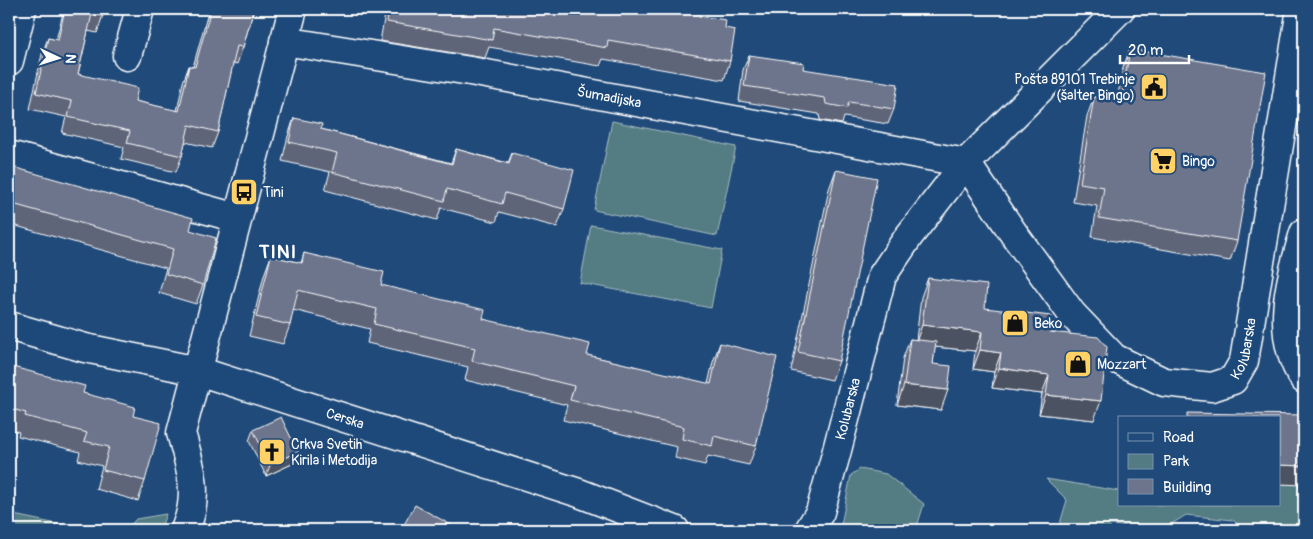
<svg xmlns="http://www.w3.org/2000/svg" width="1313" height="539" font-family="Pangolin,sans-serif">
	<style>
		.green { fill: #537b83; stroke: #a9bdc1 }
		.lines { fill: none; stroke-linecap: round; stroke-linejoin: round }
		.minor-casing { stroke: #fff; stroke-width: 31 }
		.minor { stroke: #1f4a7a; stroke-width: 28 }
		.wall { fill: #5e6579; stroke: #fff }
		.shaded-wall { fill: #4c5263; stroke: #fff }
		.building { fill: #6d758d; stroke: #fff }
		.labels { text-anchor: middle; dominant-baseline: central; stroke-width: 5; stroke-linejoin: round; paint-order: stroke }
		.poi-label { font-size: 14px; fill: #fff; stroke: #1f4a7a; text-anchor: start }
		.street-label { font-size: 14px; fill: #fff; stroke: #1f4a7a }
		.district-label { font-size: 19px; font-weight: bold; letter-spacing: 1px; fill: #fff; stroke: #1f4a7a }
	</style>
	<rect width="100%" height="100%" fill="#1f4a7a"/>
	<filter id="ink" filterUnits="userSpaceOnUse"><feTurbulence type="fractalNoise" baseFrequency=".02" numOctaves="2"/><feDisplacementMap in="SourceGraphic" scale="10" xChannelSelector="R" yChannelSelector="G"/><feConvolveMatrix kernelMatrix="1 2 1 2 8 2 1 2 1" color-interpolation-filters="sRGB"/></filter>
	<g filter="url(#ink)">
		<path class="green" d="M612 121 736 147 717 236 594 210Z
			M591 225 722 250 711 308 580 283Z
			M860 469 886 474 924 504 916 530H840L851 475Z
			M1046 479 1119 491V505H1279V484L1304 485V530H1243L1233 520 1186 515 1162 530 1111 525 1107 530H1058L1067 500Z
			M9 514 86 530H9Z
			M166 514 160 530H126L136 519Z"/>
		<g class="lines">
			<g class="minor-casing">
				<g id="minor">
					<path id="s1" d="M284 41 470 71 966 163"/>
					<path d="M127 56 140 9"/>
					<path d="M9 61 22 9"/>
					<path d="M9 155 237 218"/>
					<path id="s2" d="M966 163 1014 234 1072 314 1114 358 1164 382 1212 387 1233 380 1244 361 1301 9"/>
					<path d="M1304 233C1290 279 1274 335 1304 379"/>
					<path id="s3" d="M9 326 85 348 198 371 579 493 675 530"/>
					<path d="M185 530C200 495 191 468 181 433L293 9"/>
					<path id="s4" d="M809 530 820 512 836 454 882 276 909 236 966 163 1120 9"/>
				</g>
			</g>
			<use href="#minor" class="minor"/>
		</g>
		<path class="wall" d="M64 9H105L97 33 88 31 78 74 135 101 177 111 183 82 189 66 193 67 209 9H254L243 47 237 64 233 63 218 132 212 148 185 142 182 156 176 172 121 159 124 147 62 133 66 117 30 109 42 54 48 38 56 40Z
			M386 9H700L699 16 725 28 730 61 724 80 603 59 600 66 489 47 485 58 380 41Z
			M1130 49 1237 241 1230 261 1092 237 1097 206 1073 202 1087 116 1094 97 1117 100 1123 68Z
			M749 55 803 69 894 109 888 124 844 117 842 124 820 120 819 114 739 101 743 70Z
			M1304 85V126L1298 125Z
			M294 118 321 129 451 163 456 149 508 163 512 153 564 209 557 227 499 212 496 222 441 208 437 220 325 190 330 172 282 161 288 136Z
			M9 166 190 230 203 285 196 304 159 293 166 268 9 224Z
			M836 170 839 361 832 380 791 371 829 189Z
			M304 253 381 285 483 319 587 355 708 384 713 362 720 343 756 446 749 465 708 456 705 465 675 458 677 447 563 420 567 405 465 380 468 367 367 343 370 329 293 310 290 325 283 344 249 336 264 275 271 256 301 263Z
			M928 278 985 308 1050 332 1094 420 1039 414 1042 394 992 388 994 372 973 369 975 351 935 347 933 364 941 410 897 405 903 358 910 339 916 340 921 297Z
			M9 366 83 393 133 416 145 481 138 501 96 489 102 466 78 460 80 452 18 436 19 432 9 429Z
			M253 430 298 452 294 463 266 476 249 441Z"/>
		<path class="shaded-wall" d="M1014 9H1046L1044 12Z
			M922 325 982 332 975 351 915 345Z
			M980 350 1001 353 994 372 973 369Z
			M999 368 1049 375 1042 394 992 388Z
			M904 385 948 390 941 410 897 405Z
			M1046 395 1101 401 1094 420 1039 414Z
			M298 452 294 463 266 476 270 465Z
			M1279 465 1304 466V485L1279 484Z"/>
		<path class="building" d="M65 9H105L103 16 92 14 78 74 138 88 135 101 179 111 189 66 195 67 211 9H254L243 47 237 46 218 132 189 125 182 156 127 143 130 131 68 117 72 101 36 93 48 38 58 40Z
			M389 9H606L610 10V9H700L699 16 726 20 725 28 735 30 730 61 608 40 607 48 494 28 492 40 387 22Z
			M1130 49 1266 72 1237 241 1099 218 1104 187 1080 183 1094 97 1121 101Z
			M749 55 804 63 803 69 898 84 894 109 849 102 847 108 826 104 825 98 744 86Z
			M294 118 322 124 321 129 452 164 456 149 509 164 512 153 574 170 564 209 505 193 502 204 447 189 444 201 332 172 337 153 289 142Z
			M9 166 193 218 190 230 216 238 203 285 166 274 173 249 9 203Z
			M836 170 877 178 839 361 798 352Z
			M304 253 384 272 381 285 485 310 483 319 590 344 587 355 711 384 720 343 777 357 756 446 714 436 712 446 682 439 684 427 570 400 574 386 472 361 475 348 374 324 377 309 298 290 290 325 256 317 271 256 302 263Z
			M928 278 987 285 985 308 1051 316 1050 332 1098 337 1107 347 1101 401 1046 395 1049 375 999 368 1001 353 980 350 982 332 922 325Z
			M910 339 936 342 933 364 951 366 948 390 904 385Z
			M9 366 85 386 83 393 135 407 133 416 161 423 145 481 103 470 109 447 84 441 87 433 25 416 26 413 9 408Z
			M1187 413 1304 415V466L1279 465V418H1187Z
			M281 417 298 452 270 465 253 430Z
			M415 505 460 530H401Z
			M483 525 492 530H479Z"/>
	</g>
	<defs>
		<g id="civic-square" transform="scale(1.4375)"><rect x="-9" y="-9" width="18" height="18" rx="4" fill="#ffd166" stroke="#1f4a7a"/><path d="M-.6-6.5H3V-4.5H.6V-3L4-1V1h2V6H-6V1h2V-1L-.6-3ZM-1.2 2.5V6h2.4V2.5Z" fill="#111"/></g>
		<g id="supermarket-square" transform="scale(1.4375)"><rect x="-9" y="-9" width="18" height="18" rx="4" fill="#ffd166" stroke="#1f4a7a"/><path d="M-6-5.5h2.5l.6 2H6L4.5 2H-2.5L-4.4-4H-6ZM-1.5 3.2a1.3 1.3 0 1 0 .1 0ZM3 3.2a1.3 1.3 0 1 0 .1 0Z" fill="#111"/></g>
		<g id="bus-square" transform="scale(1.4375)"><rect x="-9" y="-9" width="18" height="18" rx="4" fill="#ffd166" stroke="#1f4a7a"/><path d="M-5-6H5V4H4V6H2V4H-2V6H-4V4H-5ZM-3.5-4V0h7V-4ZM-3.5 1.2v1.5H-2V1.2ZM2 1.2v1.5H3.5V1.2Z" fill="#111"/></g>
		<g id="shop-square" transform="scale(1.4375)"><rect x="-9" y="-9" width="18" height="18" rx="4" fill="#ffd166" stroke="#1f4a7a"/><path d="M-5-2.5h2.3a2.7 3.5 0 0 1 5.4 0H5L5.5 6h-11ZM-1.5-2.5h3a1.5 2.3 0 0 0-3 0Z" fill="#111"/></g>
		<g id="church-square" transform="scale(1.4375)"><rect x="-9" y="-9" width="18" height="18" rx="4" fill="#ffd166" stroke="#1f4a7a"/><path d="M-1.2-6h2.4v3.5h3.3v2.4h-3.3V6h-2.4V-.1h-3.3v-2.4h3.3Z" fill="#111"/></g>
	</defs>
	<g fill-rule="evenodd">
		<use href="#civic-square" x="1154" y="87"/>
		<use href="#supermarket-square" x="1163" y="161"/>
		<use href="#bus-square" x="244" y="192"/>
		<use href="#shop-square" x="1015" y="323"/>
		<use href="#shop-square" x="1078" y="364"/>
		<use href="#church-square" x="272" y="452"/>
	</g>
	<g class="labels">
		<g class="poi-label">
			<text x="1135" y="79" text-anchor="end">Pošta 89101 Trebinje<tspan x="1135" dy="16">(šalter Bingo)</tspan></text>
			<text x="1182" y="161">Bingo</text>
			<text x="263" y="192">Tini</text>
			<text x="1034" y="323">Beko</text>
			<text x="1097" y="364">Mozzart</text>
			<text x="291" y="444">Crkva Svetih<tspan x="291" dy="16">Kirila i Metodija</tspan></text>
		</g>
		<g class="street-label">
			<text stroke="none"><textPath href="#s1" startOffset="330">Šumadijska</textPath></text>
			<text stroke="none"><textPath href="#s2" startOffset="405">Kolubarska</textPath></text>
			<text stroke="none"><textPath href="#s4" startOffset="128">Kolubarska</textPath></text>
			<text stroke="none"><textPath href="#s3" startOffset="349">Cerska</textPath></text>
		</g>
		<g class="district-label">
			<text x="278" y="252">TINI</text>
		</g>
	</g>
	<rect width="1313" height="539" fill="none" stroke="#1f4a7a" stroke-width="30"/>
	<rect x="15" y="15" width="1283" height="509" fill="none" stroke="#fff" stroke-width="2" filter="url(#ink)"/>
	<rect x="1118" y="416" width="162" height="90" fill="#1f4a7a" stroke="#7992af"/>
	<rect x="1128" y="433" width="25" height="8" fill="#1f4a7a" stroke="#7992af"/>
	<text x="1163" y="442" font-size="15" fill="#ffffff">Road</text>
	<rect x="1128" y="454" width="25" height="15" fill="#537b83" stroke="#7992af"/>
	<text x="1163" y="466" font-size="15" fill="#ffffff">Park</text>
	<rect x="1128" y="479" width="25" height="15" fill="#6d758d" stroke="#7992af"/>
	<text x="1163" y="492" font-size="15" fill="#ffffff">Building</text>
	<g transform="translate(58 58) rotate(94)" stroke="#1f4a7a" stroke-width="4" paint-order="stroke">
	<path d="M0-4L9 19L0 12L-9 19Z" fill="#ffffff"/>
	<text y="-8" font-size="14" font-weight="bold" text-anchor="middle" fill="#ffffff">N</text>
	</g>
	<path d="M1120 55v8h69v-8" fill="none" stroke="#ffffff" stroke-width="2.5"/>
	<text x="1128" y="55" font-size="15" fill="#ffffff" stroke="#1f4a7a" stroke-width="4" paint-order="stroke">20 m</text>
</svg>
